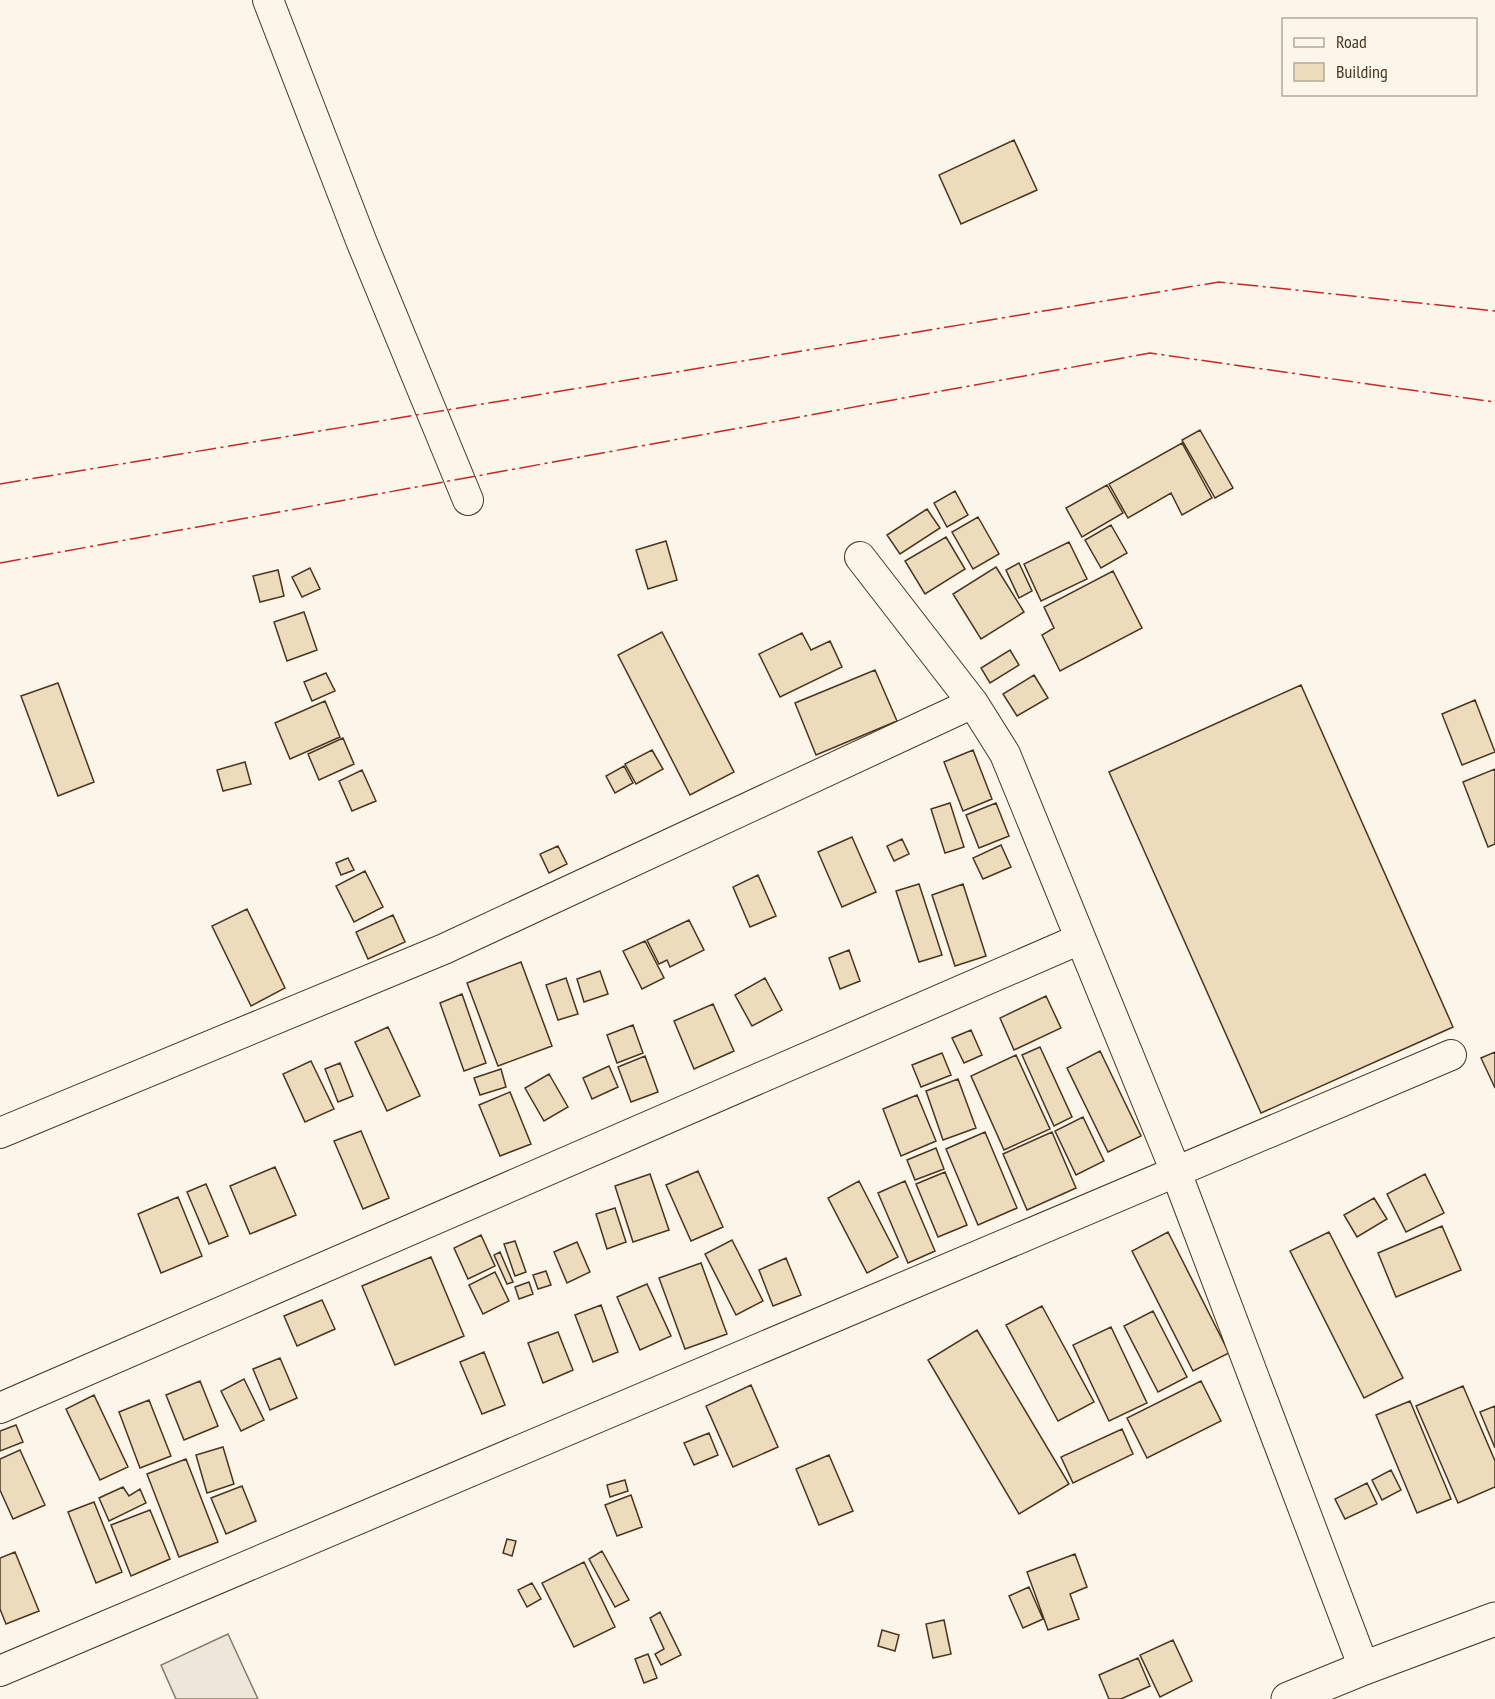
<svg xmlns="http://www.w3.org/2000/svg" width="1495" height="1699" font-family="'PT Sans Narrow',sans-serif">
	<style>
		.green { fill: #ede6d9; stroke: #887966; stroke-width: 1.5 }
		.building { fill: #ecdcbc; stroke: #4a3520; stroke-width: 1.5 }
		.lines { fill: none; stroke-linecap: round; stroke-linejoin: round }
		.street-casing { stroke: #4a3520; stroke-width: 32 }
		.secondary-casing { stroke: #4a3520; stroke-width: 35 }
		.street { stroke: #fbf6e9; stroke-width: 30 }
		.secondary { stroke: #fbf6e9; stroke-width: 33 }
		.power { stroke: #c62828; stroke-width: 1.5; stroke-dasharray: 21 4.5 3 4.5; stroke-linecap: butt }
	</style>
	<rect width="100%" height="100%" fill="#fbf6e9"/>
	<path class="green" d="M228 1634 258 1699H176L161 1665Z"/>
	<path class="building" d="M1014 140 1037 190 961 224 939 175Z
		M1200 430 1233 488 1215 498 1182 440Z
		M1182 443 1212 498 1182 515 1171 493 1128 518 1109 484Z
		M1107 485 1123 513 1082 537 1066 508Z
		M955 491 968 515 947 527 934 503Z
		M927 509 940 528 900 554 887 535Z
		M978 517 999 554 973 569 952 532Z
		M1111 525 1127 553 1101 568 1085 540Z
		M946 537 965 569 925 594 905 561Z
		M666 541 677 580 648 589 636 550Z
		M1069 542 1087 579 1041 601 1024 564Z
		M1019 563 1032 591 1019 598 1006 570Z
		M996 567 1024 612 981 639 953 594Z
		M310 568 320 589 302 597 292 577Z
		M278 570 284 596 260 602 253 576Z
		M1113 571 1142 628 1060 671 1042 635 1054 628 1044 607Z
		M304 612 317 650 287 661 274 622Z
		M662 632 734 772 690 795 618 655Z
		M802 633 811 650 830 641 842 667 780 697 759 654Z
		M1010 650 1019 665 990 683 981 668Z
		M875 670 897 721 816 755 795 703Z
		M326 673 335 691 312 701 304 682Z
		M1034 675 1048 698 1017 716 1003 694Z
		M58 683 94 782 58 796 21 696Z
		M1301 685 1453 1027 1261 1113 1109 772Z
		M1475 700 1495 752 1462 765 1442 714Z
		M325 701 340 737 290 759 275 723Z
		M343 738 354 764 319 780 308 754Z
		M652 750 663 769 636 784 625 764Z
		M973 750 992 799 963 811 944 762Z
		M245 762 251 784 223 791 217 770Z
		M624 766 633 783 615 793 606 776Z
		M1495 769V844L1488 847 1463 782Z
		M362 770 376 801 352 811 339 781Z
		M950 803 964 847 945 853 931 809Z
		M996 803 1009 836 979 848 966 815Z
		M852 837 876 892 842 907 818 852Z
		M902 839 909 854 894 861 887 846Z
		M1001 845 1011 867 983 879 973 858Z
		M558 846 567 864 549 873 540 854Z
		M348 858 354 870 341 875 336 863Z
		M365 871 383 907 354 922 336 886Z
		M758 875 776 916 750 927 733 887Z
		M919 884 942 955 919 962 896 891Z
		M963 884 986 956 955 966 932 895Z
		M247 909 285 988 251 1006 212 926Z
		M393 915 405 942 368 959 356 932Z
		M689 920 704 950 670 967 667 960 659 964 647 940Z
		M645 941 664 978 642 989 623 951Z
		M849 950 860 981 840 989 829 958Z
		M521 962 552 1046 498 1066 467 983Z
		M600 971 608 994 584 1002 577 979Z
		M566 978 578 1014 558 1020 546 985Z
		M765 978 782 1010 752 1026 735 995Z
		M462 994 486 1063 464 1071 440 1003Z
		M1046 996 1061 1028 1014 1050 1000 1018Z
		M713 1004 734 1051 694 1069 674 1021Z
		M633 1025 643 1053 617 1063 607 1035Z
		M388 1027 420 1096 387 1111 355 1042Z
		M971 1030 982 1055 964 1063 952 1038Z
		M1040 1047 1072 1117 1054 1126 1022 1055Z
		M1100 1051 1141 1136 1108 1152 1067 1068Z
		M1495 1052V1088L1481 1058Z
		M942 1053 951 1075 921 1087 912 1065Z
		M1016 1055 1050 1129 1004 1150 971 1076Z
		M645 1056 658 1092 631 1102 618 1067Z
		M311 1061 334 1109 305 1122 283 1074Z
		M340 1063 353 1096 338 1102 325 1069Z
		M609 1066 618 1087 592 1099 583 1078Z
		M501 1069 506 1087 480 1095 474 1078Z
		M549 1074 568 1107 544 1121 525 1088Z
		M958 1079 976 1128 943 1140 926 1091Z
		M510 1092 531 1144 500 1156 479 1105Z
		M917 1095 936 1141 901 1156 883 1109Z
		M1083 1117 1104 1161 1076 1175 1055 1131Z
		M361 1131 389 1198 363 1209 334 1141Z
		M985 1132 1017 1208 978 1225 946 1149Z
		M1052 1132 1076 1188 1027 1210 1003 1154Z
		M936 1148 944 1169 915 1180 907 1160Z
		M275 1167 296 1215 250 1234 230 1186Z
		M698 1171 723 1227 691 1241 666 1185Z
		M945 1172 967 1225 938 1237 916 1184Z
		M650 1174 669 1230 633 1242 615 1186Z
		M1425 1174 1444 1213 1406 1232 1387 1194Z
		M859 1181 898 1257 867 1273 828 1198Z
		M905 1181 935 1251 908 1263 878 1193Z
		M206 1184 228 1236 209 1244 187 1192Z
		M178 1197 202 1256 161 1273 138 1214Z
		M1374 1198 1387 1219 1357 1237 1344 1215Z
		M615 1208 626 1242 607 1249 596 1214Z
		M1442 1226 1461 1270 1396 1297 1378 1253Z
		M1168 1232 1229 1353 1193 1371 1132 1251Z
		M1329 1232 1403 1378 1364 1398 1290 1251Z
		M481 1235 495 1266 468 1279 454 1248Z
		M732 1240 763 1301 736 1315 705 1254Z
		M515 1241 526 1272 515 1276 504 1244Z
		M577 1242 590 1272 567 1283 554 1252Z
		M500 1252 513 1282 507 1284 494 1255Z
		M431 1257 464 1336 395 1365 362 1286Z
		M786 1258 801 1295 773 1306 759 1270Z
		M701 1263 727 1334 685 1349 659 1278Z
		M546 1271 551 1285 538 1289 533 1275Z
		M495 1272 509 1301 483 1314 469 1285Z
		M529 1282 533 1294 519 1299 515 1287Z
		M647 1284 671 1336 640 1350 617 1297Z
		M322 1300 335 1329 297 1346 284 1316Z
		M601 1305 618 1352 593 1362 575 1315Z
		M1042 1306 1094 1402 1058 1421 1006 1325Z
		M1153 1311 1187 1377 1158 1392 1124 1326Z
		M1111 1327 1147 1403 1109 1421 1073 1345Z
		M977 1330 1069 1484 1019 1514 928 1360Z
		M558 1332 573 1370 543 1383 528 1343Z
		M484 1352 505 1405 482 1414 460 1362Z
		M280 1358 297 1398 270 1410 253 1369Z
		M244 1379 264 1420 241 1431 221 1391Z
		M200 1381 218 1426 184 1440 166 1395Z
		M1201 1381 1221 1421 1147 1458 1127 1418Z
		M751 1385 778 1447 733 1467 706 1406Z
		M1463 1386 1495 1461V1487L1458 1503 1416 1406Z
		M94 1395 128 1467 100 1480 66 1409Z
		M149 1400 171 1456 140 1468 119 1412Z
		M1410 1401 1451 1499 1417 1513 1376 1415Z
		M1495 1406V1448L1480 1412Z
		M16 1425 23 1442 0 1451V1431Z
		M1122 1429 1133 1454 1073 1483 1061 1457Z
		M709 1433 718 1455 694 1465 684 1443Z
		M223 1447 234 1484 207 1493 196 1455Z
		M20 1450 45 1505 13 1519 0 1490V1459Z
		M829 1455 853 1511 819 1525 796 1469Z
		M186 1459 218 1542 179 1557 147 1474Z
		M1391 1470 1401 1490 1382 1500 1372 1480Z
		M625 1480 628 1491 610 1497 607 1485Z
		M1367 1483 1377 1504 1345 1519 1335 1499Z
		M242 1486 256 1521 226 1534 211 1498Z
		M123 1487 129 1496 140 1489 146 1503 109 1521 99 1498Z
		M631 1495 642 1527 617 1536 605 1505Z
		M94 1502 122 1572 96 1583 68 1512Z
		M150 1510 170 1559 131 1576 111 1525Z
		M507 1539 516 1541 512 1556 503 1553Z
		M602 1551 629 1600 615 1607 589 1559Z
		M15 1552 39 1611 6 1624 0 1609V1558Z
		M1075 1554 1087 1587 1070 1594 1079 1619 1048 1630 1027 1572Z
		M584 1562 615 1627 574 1647 542 1583Z
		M532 1583 541 1599 527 1607 518 1590Z
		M1029 1587 1043 1619 1023 1628 1009 1596Z
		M660 1612 681 1655 661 1665 655 1654 664 1649 650 1618Z
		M944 1620 951 1654 933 1658 926 1624Z
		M882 1630 899 1635 895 1651 878 1646Z
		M1173 1640 1192 1681 1160 1697 1140 1655Z
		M648 1654 657 1678 644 1683 635 1659Z
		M1138 1658 1150 1686 1121 1699H1109L1099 1675Z"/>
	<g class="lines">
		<g class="street-casing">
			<path id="street" d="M268 0 362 243 468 500
				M860 557 973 703 1005 754 1176 1172 1364 1668
				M0 1133 444 949 973 703
				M0 1408 1080 939
				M0 1671 1451 1055"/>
		</g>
		<g class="secondary-casing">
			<path id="secondary" d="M1288 1699 1364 1668 1495 1619"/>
		</g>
		<use href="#street" class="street"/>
		<use href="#secondary" class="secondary"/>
		<path class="power" d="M0 484 1219 282 1495 311
			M0 563 1150 353 1495 402"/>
	</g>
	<rect x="1282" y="18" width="195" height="78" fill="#fbf6e9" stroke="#b4a999" stroke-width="1.5"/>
	<rect x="1294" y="38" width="30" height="9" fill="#fbf6e9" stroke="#b4a999" stroke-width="1.5"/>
	<text x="1336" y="48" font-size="18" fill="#4a3520">Road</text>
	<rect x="1294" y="63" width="30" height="18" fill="#ecdcbc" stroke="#b4a999" stroke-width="1.5"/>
	<text x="1336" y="78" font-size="18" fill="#4a3520">Building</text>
</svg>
